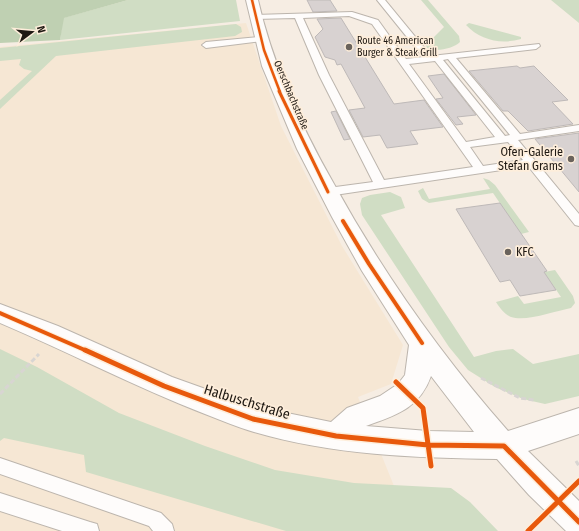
<svg xmlns="http://www.w3.org/2000/svg" width="579" height="531" font-family="'Fira Sans Condensed',sans-serif">
	<style>
		.built { fill: #f6e7d4 }
		.green { fill: #d0ddc4 }
		.forest { fill: #bfd0b2 }
		.building { fill: #d8d2d1; stroke: #beb9b8 }
		.lines { fill: none; stroke-linecap: round; stroke-linejoin: round }
		.lane-casing { stroke: #bcb5ad; stroke-width: 2 }
		.secondary-casing { stroke: #bcb5ad; stroke-width: 2 }
		.path { stroke: #d8d5d2; stroke-width: 3; stroke-dasharray: 5 2.5; stroke-linecap: butt }
		.lane { fill: #fefcfb; fill-rule: evenodd }
		.secondary { fill: #fefcfb; fill-rule: evenodd }
		.cycleway-far3-casing { stroke: #feeedb; stroke-width: 4 }
		.cycleway-far2-casing { stroke: #feeedb; stroke-width: 5 }
		.cycleway-far1-casing { stroke: #feeedb; stroke-width: 6 }
		.cycleway-casing { stroke: #feeedb; stroke-width: 8 }
		.cycleway-far3 { stroke: #e8590c; stroke-width: 2.5 }
		.cycleway-far2 { stroke: #e8590c; stroke-width: 3 }
		.cycleway-far1 { stroke: #e8590c; stroke-width: 4 }
		.cycleway { stroke: #e8590c; stroke-width: 5 }
		.poi-dot { fill: #6a635c; stroke: #feeedb; stroke-width: 1.5 }
		.labels { text-anchor: middle; dominant-baseline: central; stroke-width: 3.5; stroke-linejoin: round; paint-order: stroke }
		.far-poi-label { font-size: 10px; fill: #1f1913; stroke: #feeedb; text-anchor: start }
		.far-street-label { font-size: 10px; fill: #1f1913; stroke: #feeedb }
		.poi-label { font-size: 12px; fill: #1f1913; stroke: #feeedb; text-anchor: end }
		.near-street-label { font-size: 14px; fill: #1f1913; stroke: #feeedb }
	</style>
	<rect width="100%" height="100%" fill="#f6ede3"/>
	<path class="built" d="M246 23 281 126 342 246 403 345 391 384 358 397 394 486 492 531H0V47Z"/>
	<path class="green" d="M128 0H236L240 21 60 40 63 18Z
		M421 0H428L459 36 460 42C453 49 436 52 427 48L426 45 444 27Z
		M551 0H579V23Z
		M469 23 521 37V39C501 45 480 40 466 25Z
		M236 24 241 27 242 32 235 36 56 56 0 109V100L32 71 24 69 19 65 21 59 0 61V48Z
		M483 178 489 180 495 185 529 232 521 234 493 193 429 203 422 199 418 191 423 188 429 199 490 189Z
		M390 192 401 197 405 208 381 215 474 357 496 351 513 349 533 364 579 354V396L545 404 523 399 495 387 468 370 449 347 362 215 360 204 362 198 370 195Z
		M555 270 573 296 575 303 571 308C555 311 526 322 511 317 504 314 500 308 496 302L518 296 524 304 561 297 544 272Z
		M0 349 37 367 119 413 205 446 275 470 354 483 451 488 470 502 498 531H286L86 472 84 455 4 438 0 441Z"/>
	<path class="forest" d="M0 0H128L64 18 60 40 0 43Z"/>
	<path class="building" d="M307 0H330L337 11 313 12Z
		M341 18 394 104 424 100 443 127 410 131 418 144 387 148 380 135 363 137 349 110 365 108 341 64 337 65 335 60 325 57 315 37 323 29 317 19Z
		M517 66 520 68 534 66 568 100 552 102 573 124 528 131 508 111H503L469 71Z
		M444 74 476 115 457 117 463 124 456 125 436 99 443 98 428 76Z
		M336 111 350 139 344 140 331 112Z
		M579 133V192L535 139Z
		M500 203 547 271 544 272 556 290 520 296 510 280 500 282 456 209Z"/>
	<g class="lines">
		<g class="lane-casing">
			<path id="lane" d="M377 0H385L431 56 539 44 540 46 536 49 456 58 520 134 579 125V131L518 140 579 214V226L575 225 528 166 328 196 324 195 322 192 328 188 373 182 319 75 295 18 255 19 251 17 255 15 352 12 378 20 406 59 423 57ZM349 16 372 24 473 167 384 180 329 75 303 18ZM448 59 510 135 505 136 443 60ZM435 61 495 137 466 142 409 64ZM508 142 523 160 483 166 470 147Z
				M260 37H263V41L206 48 202 45 206 42Z
				M0 458 161 513 172 524 174 531H153L149 526 0 474Z
				M0 493 90 522 97 524 99 531H62L0 511Z"/>
		</g>
		<g class="secondary-casing">
			<path id="secondary" d="M246 0H258C273 66 301 126 334 184 383 273 441 355 508 431L579 408V434L528 451 579 501V531H566L529 495 497 459C416 458 332 455 254 432 237 427 221 420 205 414 135 387 69 352 0 323V304L58 326 172 377 253 406 331 422 347 408 380 396 398 384 405 375 409 345 362 271 332 217 297 149 262 66ZM431 376 474 432 428 431 366 426C396 415 419 409 431 376Z"/>
		</g>
		<path class="path" d="M481 378 520 398 534 400
			M0 394 39 354
			M576 461 579 466"/>
		<use href="#lane" class="lane"/>
		<use href="#secondary" class="secondary"/>
		<g class="cycleway-far3-casing">
			<path id="cycleway-far3" d="M252 0 264 50 280 92"/>
		</g>
		<g class="cycleway-far2-casing">
			<path id="cycleway-far2" d="M279 91 328 192"/>
		</g>
		<g class="cycleway-far1-casing">
			<path id="cycleway-far1" d="M343 221 369 264 422 343
				M0 313 87 351"/>
		</g>
		<g class="cycleway-casing">
			<path id="cycleway" d="M85 350 164 386 253 419 336 436 428 445 504 446 579 522
				M396 382 423 408 431 466
				M528 531 579 481"/>
		</g>
		<use href="#cycleway-far3" class="cycleway-far3"/>
		<use href="#cycleway-far2" class="cycleway-far2"/>
		<use href="#cycleway-far1" class="cycleway-far1"/>
		<use href="#cycleway" class="cycleway"/>
	</g>
	<g class="poi-dot">
		<circle cx="349" cy="47" r="4"/>
		<circle cx="571" cy="159" r="4"/>
		<circle cx="508" cy="252" r="4"/>
	</g>
	<g class="labels">
		<g class="far-poi-label">
			<text x="357" y="41">Route 46 American<tspan x="357" dy="12">Burger &amp; Steak Grill</tspan></text>
		</g>
		<g class="far-street-label">
			<text transform="translate(291 95) rotate(67)">Oerschbachstraße</text>
		</g>
		<g class="poi-label">
			<text x="563" y="152">Ofen-Galerie<tspan x="563" dy="14">Stefan Grams</tspan></text>
			<text x="516" y="252" text-anchor="start">KFC</text>
		</g>
		<g class="near-street-label">
			<text transform="translate(247 402) rotate(17)">Halbuschstraße</text>
		</g>
	</g>
	<g transform="translate(32 32) rotate(74)" stroke="#feeedb" stroke-width="3" paint-order="stroke">
	<path d="M0-3L7 15L0 10L-7 15Z" fill="#1f1913"/>
	<text y="-6" font-size="11" font-weight="bold" text-anchor="middle" fill="#1f1913">N</text>
	</g>
</svg>
